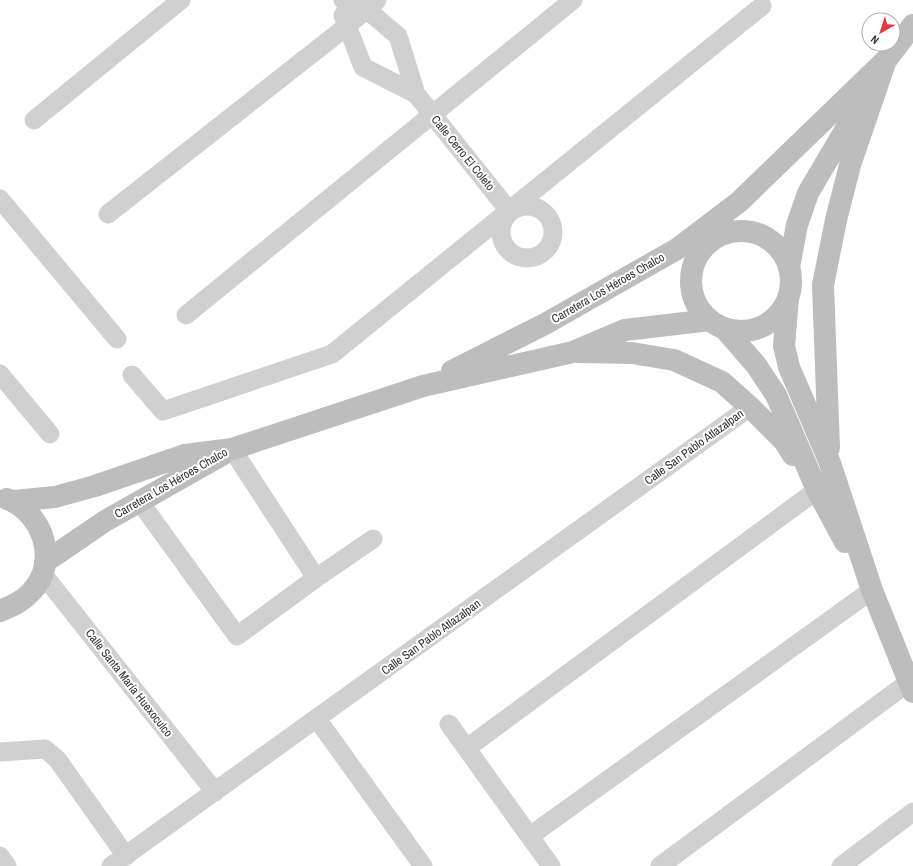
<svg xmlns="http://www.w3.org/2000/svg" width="913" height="866" font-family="'Archivo Narrow',sans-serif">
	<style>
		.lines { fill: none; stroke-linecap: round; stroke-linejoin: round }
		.street { stroke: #d0d0d0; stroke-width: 19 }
		.secondary { stroke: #bdbdbd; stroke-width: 22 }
		.labels { text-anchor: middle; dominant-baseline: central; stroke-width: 4; stroke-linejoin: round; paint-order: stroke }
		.street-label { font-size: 12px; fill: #333; stroke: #fff }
	</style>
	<rect width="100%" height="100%" fill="#fff"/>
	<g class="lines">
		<path class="street" d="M343 0 366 9 398 36 416 94 510 212
			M343 15 363 67 416 94
			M34 120 181 0
			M0 199 117 339
			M501 232a26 26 0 1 1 52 0a26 26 0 1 1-52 0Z
			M108 214 347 26 377 0
			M186 315 573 0
			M0 374 50 434
			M132 375 163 411 332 354 762 6
			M232 449 316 578
			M140 502 237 636 316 578 373 539
			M42 573 215 792
			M317 719 423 866
			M449 724 551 866
			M467 748 817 490
			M0 752 45 749 57 759 126 856
			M530 836 872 590
			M0 856 7 866
			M111 866 750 407
			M660 866 913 679
			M841 866 913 812"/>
		<path class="secondary" d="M879 72 887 59 913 25
			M691 281a50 50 0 1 1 100 0a50 50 0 1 1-100 0Z
			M789 267 797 225 808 193 860 105
			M788 298 784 346 789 367 830 463 872 590 913 692
			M724 328 756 365 776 395 817 490 845 542
			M580 352 632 353 674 360 722 382 750 407 784 441 793 455
			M452 371 545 324 677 249 739 202 887 59
			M829 448 823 285 836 220 850 165 885 63
			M14 501 55 497 95 486 185 455 232 449 423 386 573 352 625 330 710 320
			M45 562 105 521 222 455
			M0 611C12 606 22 602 31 592 60 563 43 512 7 499"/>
	</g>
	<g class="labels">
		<g class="street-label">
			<text transform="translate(463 153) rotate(51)">Calle Cerro El Coleto</text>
			<text transform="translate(608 288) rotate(-30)">Carretera Los Héroes Chalco</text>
			<text transform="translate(694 447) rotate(-36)">Calle San Pablo Atlazalpan</text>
			<text transform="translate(171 483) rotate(-30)">Carretera Los Héroes Chalco</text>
			<text transform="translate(431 637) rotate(-36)">Calle San Pablo Atlazalpan</text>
			<text transform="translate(129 683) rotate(52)">Calle Santa María Huexoculco</text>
		</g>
	</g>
	<g transform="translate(881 32) rotate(219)"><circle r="19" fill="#ffffff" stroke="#adadad"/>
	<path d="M0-3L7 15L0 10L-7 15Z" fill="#e63946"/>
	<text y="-6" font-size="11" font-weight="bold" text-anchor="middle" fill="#333333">N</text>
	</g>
</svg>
